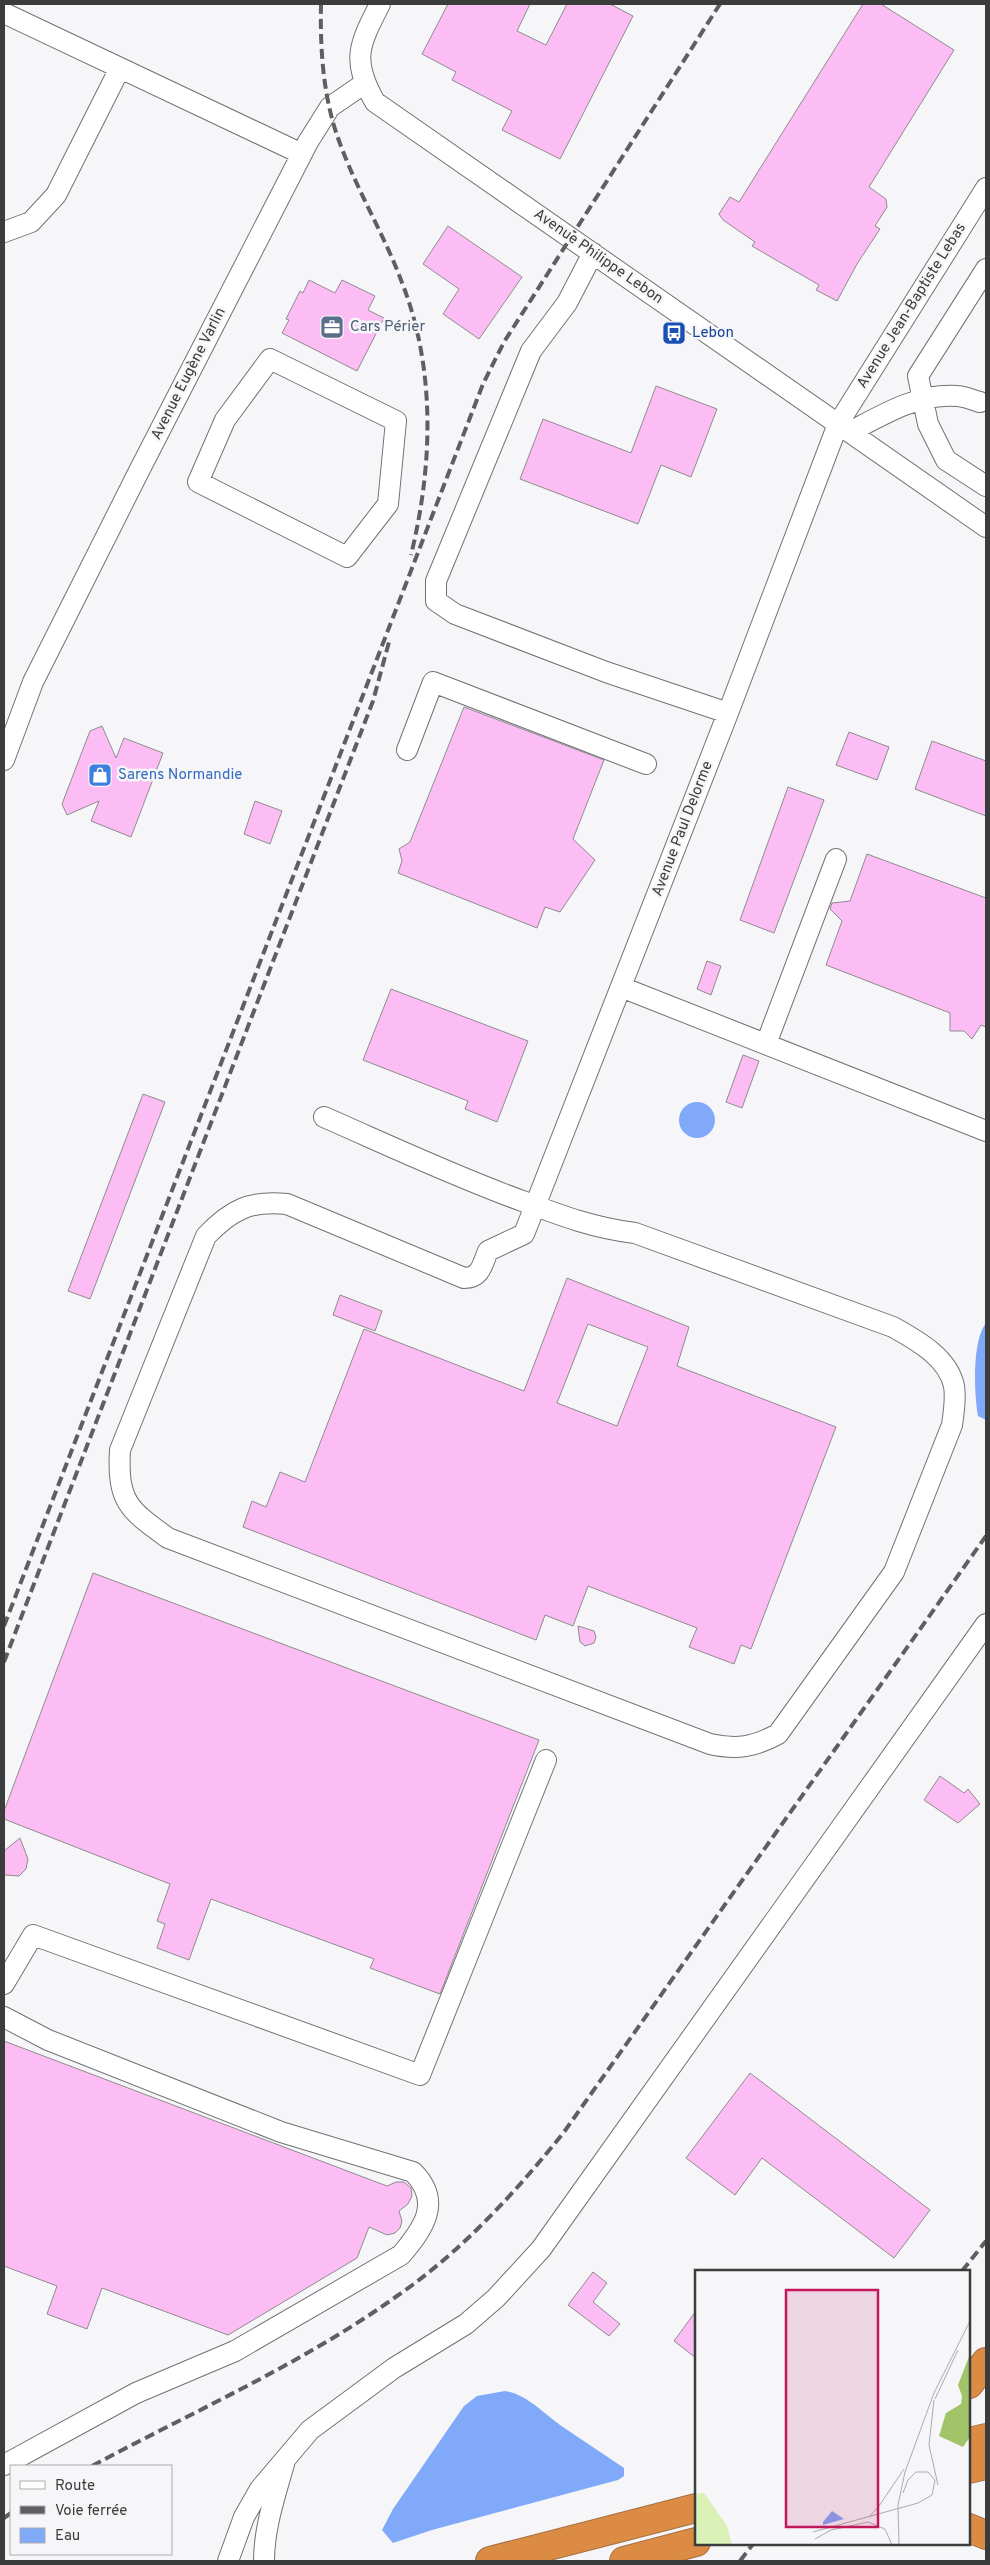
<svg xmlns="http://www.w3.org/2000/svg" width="990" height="2565" font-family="Overpass,sans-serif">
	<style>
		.water { fill: #81a9fa }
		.building { fill: #fcbdf4; stroke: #8e8c8e; fill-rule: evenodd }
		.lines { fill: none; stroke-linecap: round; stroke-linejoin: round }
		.minor-casing { stroke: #727275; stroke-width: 22 }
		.highway-casing { stroke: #a46f42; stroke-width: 30 }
		.minor { stroke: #fff; stroke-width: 20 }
		.highway { stroke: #dc8b45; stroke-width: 28 }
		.rail { stroke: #5e5f60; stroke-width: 4; stroke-dasharray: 10 5; stroke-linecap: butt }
		.labels { text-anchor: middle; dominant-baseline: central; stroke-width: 5; stroke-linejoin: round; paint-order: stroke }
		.street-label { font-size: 15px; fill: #3b3c3c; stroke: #f6f6f9 }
		.service-label { font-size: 15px; fill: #4e5e75; stroke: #f6f6f9; text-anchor: start }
		.transit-label { font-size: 15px; fill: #164399; stroke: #f6f6f9; text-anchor: start }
		.shop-label { font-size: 15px; fill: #366cbe; stroke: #f6f6f9; text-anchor: start }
		.inset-road { fill: none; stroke: #abacad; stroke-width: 1 }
		.view { fill: #c2185b; fill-opacity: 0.15; stroke: #c2185b; stroke-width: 2.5 }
		.inset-edge { fill: none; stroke: #3b3c3c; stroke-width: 2.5 }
	</style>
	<rect width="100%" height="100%" fill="#f6f6f9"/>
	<path class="water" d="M679 1120a18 18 0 1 1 36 0a18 18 0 1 1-36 0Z
		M986 1323V1420L978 1416C974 1394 972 1341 986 1323Z
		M505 2391C527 2394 545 2415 563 2427 583 2441 604 2454 624 2468V2476L618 2480 432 2530 393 2543 382 2530 393 2509 464 2406 477 2396Z"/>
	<path class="building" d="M448 4H530L517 31 546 45 567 4H610L633 16 560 159 502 130 512 111 452 80 456 72 422 54Z
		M863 4H881L954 50 869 187 886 199 887 207 875 226 880 229 857 264 837 301 816 290 819 285 752 246 755 242 723 220 719 214 730 197 739 202Z
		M448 226 522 277 479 339 443 314 459 289 423 264Z
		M309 280 335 293 342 280 375 296 368 310 384 318 357 371 282 333 289 320 286 319 300 291 303 293Z
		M656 386 717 409 691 477 661 465 638 524 520 479 543 419 631 453Z
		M464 707 604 760 573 839 595 860 560 912 545 907 537 928 398 873 402 861 399 849 410 842Z
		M102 726 116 758 124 738 163 753 131 837 91 821 99 801 67 815 62 804 90 731Z
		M849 732 889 747 877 780 836 765Z
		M932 741 986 761V816L915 789Z
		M788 787 824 800 774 933 740 920Z
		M255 801 282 811 270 844 244 834Z
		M867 854 986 898V1027L981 1025 972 1039 964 1031H950V1013L826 965 842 921 830 909 832 903 850 901Z
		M707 961 721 966 711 995 697 989Z
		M391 989 528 1041 497 1122 465 1109 468 1101 363 1060Z
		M743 1055 759 1061 742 1108 726 1102Z
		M143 1094 165 1102 90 1299 68 1291Z
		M567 1278 689 1327 677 1366 836 1427 751 1649 741 1645 734 1664 689 1647 697 1628 588 1586 573 1626 545 1615 536 1640 243 1527 252 1501 266 1507 280 1472 305 1482 364 1329 524 1391ZM588 1324 648 1347 617 1426 557 1403Z
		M340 1295 382 1311 375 1331 333 1315Z
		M93 1573 539 1740 440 1994 370 1968 374 1959 211 1899 189 1960 157 1948 165 1924 157 1921 170 1884 4 1819V1811Z
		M578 1626 594 1631 596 1637 594 1643 585 1646 580 1642Z
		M940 1776 964 1793 968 1789 980 1804 958 1823 924 1800Z
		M20 1838 28 1859 26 1869 19 1876 4 1875V1851Z
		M4 2041 387 2186 396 2182H404L411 2188 412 2196 408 2204 399 2211 402 2221 400 2228 395 2233 387 2235 369 2227 357 2258 228 2335 102 2288 87 2329 47 2314 57 2286 4 2266Z
		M750 2073 930 2210 894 2258 762 2158 735 2195 686 2158Z
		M593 2272 607 2283 593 2302 620 2324 609 2336 568 2305Z
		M696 2311V2358L674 2341Z"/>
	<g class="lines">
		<g class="minor-casing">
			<path id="minor" d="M380 4C359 45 351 60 375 102L986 527
				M4 13 302 154
				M4 232 31 222 56 195 120 68
				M593 253 567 303 531 351 436 581V601L455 614 606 672 728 713
				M986 269 918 376 928 424 946 460 986 486
				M270 359 396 421 388 504 347 557 198 482 225 420Z
				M850 432C882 415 918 393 957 396 964 396 972 400 980 402
				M407 750 433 682 646 764
				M4 760 33 682 139 471 308 142 330 107 365 83
				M621 987 986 1131
				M766 1044 836 859
				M324 1117C390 1146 456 1177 525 1202 562 1216 594 1228 635 1233L893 1327C916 1340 948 1357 954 1386 956 1398 954 1412 952 1425L894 1572 778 1734C754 1747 737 1750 710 1744L168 1538C129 1510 117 1502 120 1450L206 1236C231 1210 250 1200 287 1204L464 1278C481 1278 482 1265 488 1251L524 1234 535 1206 728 713 838 424 986 188
				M4 1984 33 1935 420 2075 546 1760
				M4 2017 48 2040 281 2132 413 2172C443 2202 423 2229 401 2255L235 2351 136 2393 4 2465
				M228 2561 244 2517 260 2489 310 2430 394 2368 466 2324 496 2298 541 2249 986 1624
				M264 2561C264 2528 275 2496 284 2464"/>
		</g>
		<g class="highway-casing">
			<path id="highway" d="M969 2384 986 2362
				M969 2442 986 2438
				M969 2469 986 2465
				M969 2528 986 2535
				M490 2561 696 2508
				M624 2561 696 2542"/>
		</g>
		<use href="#minor" class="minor"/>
		<use href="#highway" class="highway"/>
		<path class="rail" d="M321 4C320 48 323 96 338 138 355 187 383 232 401 280 436 368 433 465 411 555
			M4 1626 483 384 504 342 720 4
			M4 1662 373 701 389 642
			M962 2271 986 2241
			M92 2466C194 2411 302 2364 397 2296 462 2251 515 2193 564 2132L986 1536
			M4 2518 11 2513
			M740 2561 753 2544"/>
	</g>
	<defs>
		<g id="office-square" transform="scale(1.25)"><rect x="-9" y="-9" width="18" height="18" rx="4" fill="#5c6f8a" stroke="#f6f6f9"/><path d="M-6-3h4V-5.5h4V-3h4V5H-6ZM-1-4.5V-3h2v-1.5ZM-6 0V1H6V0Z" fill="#fff"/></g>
		<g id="bus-square" transform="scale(1.25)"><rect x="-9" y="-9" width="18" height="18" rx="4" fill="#1a4fb4" stroke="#f6f6f9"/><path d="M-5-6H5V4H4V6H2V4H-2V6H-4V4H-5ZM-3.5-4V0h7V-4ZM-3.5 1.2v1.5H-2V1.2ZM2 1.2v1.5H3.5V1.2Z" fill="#fff"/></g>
		<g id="shop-square" transform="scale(1.25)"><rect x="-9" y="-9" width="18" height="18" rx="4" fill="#3f7fe0" stroke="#f6f6f9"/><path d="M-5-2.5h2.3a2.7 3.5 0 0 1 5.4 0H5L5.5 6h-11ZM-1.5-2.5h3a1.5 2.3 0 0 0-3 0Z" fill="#fff"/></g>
	</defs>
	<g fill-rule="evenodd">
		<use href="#office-square" x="332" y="327"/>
		<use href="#bus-square" x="674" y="333"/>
		<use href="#shop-square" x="100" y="775"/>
	</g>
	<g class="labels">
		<g class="street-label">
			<text transform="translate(598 257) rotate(35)">Avenue Philippe Lebon</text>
			<text transform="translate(912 306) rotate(-58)">Avenue Jean-Baptiste Lebas</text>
			<text transform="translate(189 374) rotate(-63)">Avenue Eugène Varlin</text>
			<text transform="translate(683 829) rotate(-69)">Avenue Paul Delorme</text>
		</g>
		<g class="service-label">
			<text x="350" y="327">Cars Périer</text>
		</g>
		<g class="transit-label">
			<text x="692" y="333">Lebon</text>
		</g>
		<g class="shop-label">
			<text x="118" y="775">Sarens Normandie</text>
		</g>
	</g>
	<g transform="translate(695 2270)">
		<rect width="275" height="275" fill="#f6f6f9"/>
		<path d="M9 223 32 256 37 275H0V224Z" fill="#d9f0b6"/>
		<path d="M275 84V167L268 177 244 166 251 143 266 134 267 126 263 115Z" fill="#a2c468"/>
		<path d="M137 241 149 249 128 255V252Z" fill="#81a9fa"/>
		<path class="inset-road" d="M240 129 263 80M239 130 234 175 243 215M174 247 184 236 209 199M118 262 223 233 237 225 240 210 233 202H221L213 210 208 223M120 269 136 260 173 252 190 259 197 275M204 275 203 235 210 202 239 123 275 51"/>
		<path class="view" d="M91 20H183V257H91Z"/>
		<rect width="275" height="275" class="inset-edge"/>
	</g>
	<rect width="990" height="2565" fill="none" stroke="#3b3c3c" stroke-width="10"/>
	<rect x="10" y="2465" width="162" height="90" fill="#f6f6f9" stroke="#abacad"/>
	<rect x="20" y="2481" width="25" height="8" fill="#ffffff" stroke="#abacad"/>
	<text x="55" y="2490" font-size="15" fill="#3b3c3c">Route</text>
	<rect x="20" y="2506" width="25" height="8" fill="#5e5f60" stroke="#abacad"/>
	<text x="55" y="2515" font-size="15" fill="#3b3c3c">Voie ferrée</text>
	<rect x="20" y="2528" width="25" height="15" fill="#81a9fa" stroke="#abacad"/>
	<text x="55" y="2540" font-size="15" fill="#3b3c3c">Eau</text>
</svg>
